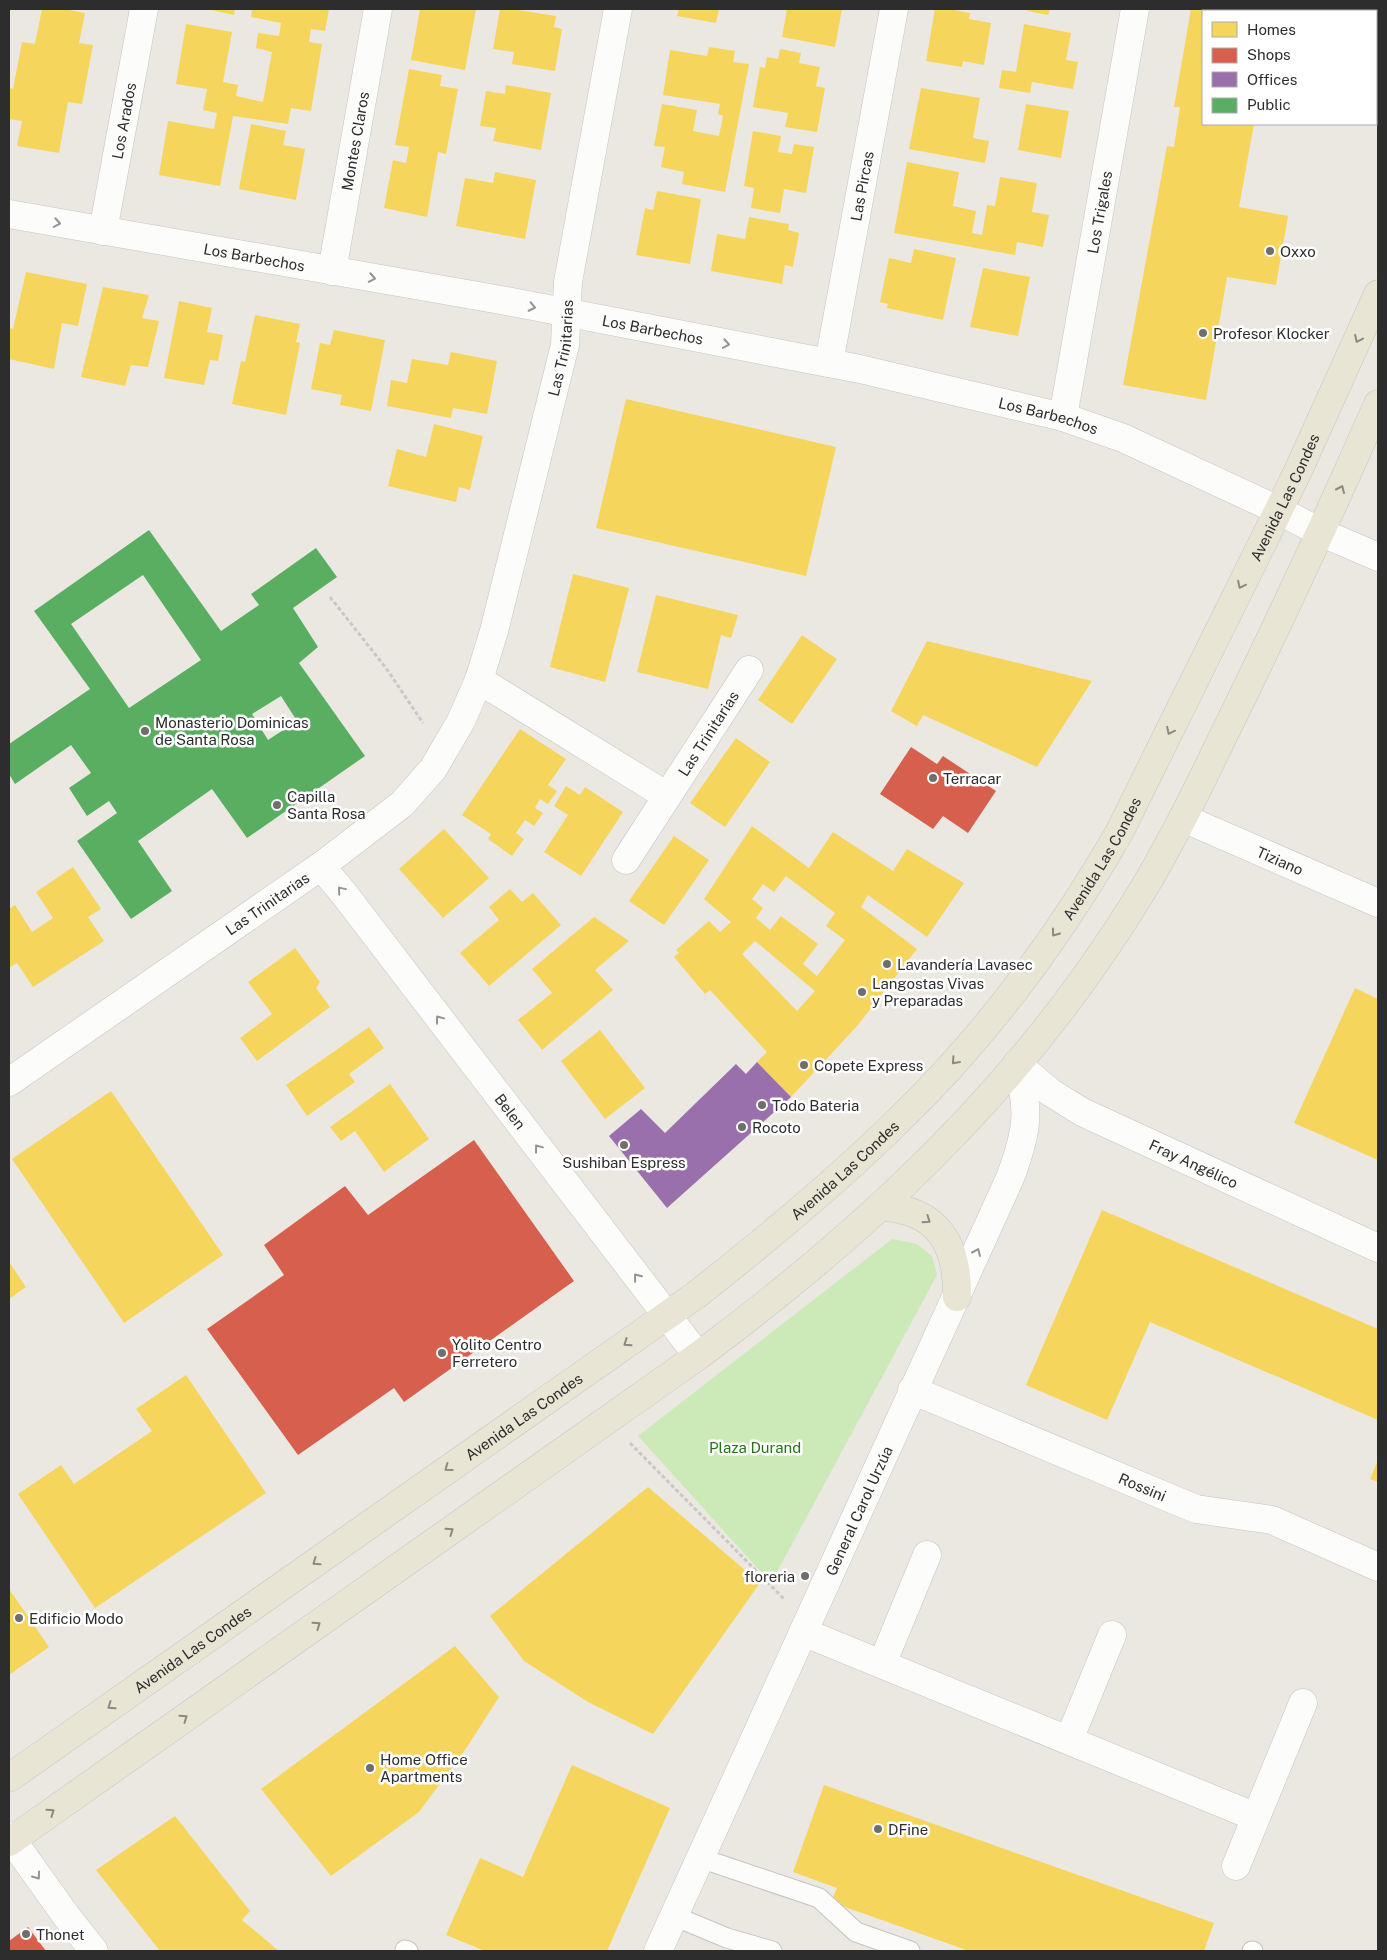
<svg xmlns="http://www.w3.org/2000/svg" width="1387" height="1960" font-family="'Public Sans',sans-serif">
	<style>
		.green { fill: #cbeab8 }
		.homes { fill: #f6d55c; fill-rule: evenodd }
		.shops { fill: #d6604d }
		.offices { fill: #9970ab }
		.public { fill: #5aae61; fill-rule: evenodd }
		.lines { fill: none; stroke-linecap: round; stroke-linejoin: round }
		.service-casing { stroke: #c4c4c4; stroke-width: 21 }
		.minor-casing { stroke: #c4c4c4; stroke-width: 29 }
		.primary-casing { stroke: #c6c5c3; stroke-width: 29 }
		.path { stroke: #c8c8c8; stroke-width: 3; stroke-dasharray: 4 2.5; stroke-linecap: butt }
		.service { stroke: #fcfcfb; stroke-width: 19 }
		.minor { stroke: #fcfcfb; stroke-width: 28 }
		.primary { stroke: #e9e5d4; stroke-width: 28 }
		.oneway { stroke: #949494 }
		.oneway2 { stroke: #8b8980 }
		.poi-dot { fill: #706e6c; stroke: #fff; stroke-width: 2 }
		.labels { text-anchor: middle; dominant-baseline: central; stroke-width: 5; stroke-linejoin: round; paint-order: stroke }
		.street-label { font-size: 15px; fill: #2d2d2d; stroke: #fff }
		.poi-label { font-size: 15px; fill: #2d2d2d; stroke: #fff; text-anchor: start }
		.park-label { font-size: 15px; fill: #257314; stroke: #fff }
	</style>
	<rect width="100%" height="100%" fill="#ebe8e2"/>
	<path class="green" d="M892 1239 917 1244 932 1256 937 1275 771 1583 638 1436Z"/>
	<path class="homes" d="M42 9H64L85 13 79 43 93 45 82 104 68 102 59 153 17 146 22 121 9 119V88L13 89 22 42 35 44Z
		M207 9H235L234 15Z
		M252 9H329L325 31 311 29 309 42 322 44 311 111 291 108 288 124 233 116 220 186 159 175 168 121 214 129 217 113 203 110 207 89 176 84 186 24 232 32 223 82 238 85 236 96 263 102 272 52 256 48 258 33 279 36 281 23 251 17Z
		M420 9H476L465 70 411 60Z
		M500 9H512L556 16 554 27 562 29 555 71 512 64 514 52 493 49Z
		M679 9H719L716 23 677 16Z
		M787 9H842L835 47 782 37Z
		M935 9H949L970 13 969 19 991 23 984 65 963 61 962 67 926 61Z
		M1028 9H1050L1048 15 1027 11Z
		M1191 9H1277V11H1203V124H1254L1239 207 1288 216 1276 285 1227 277 1206 400 1123 385 1167 146 1174 147 1180 107H1174Z
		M1024 24 1071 33 1066 60 1078 62 1073 89 1032 82 1030 93 999 88 1002 70 1016 72Z
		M709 47 735 51 733 62 749 64 725 192 682 184 684 172 661 167 665 147 654 146 662 104 697 110 693 131 719 136 723 116 718 114 720 104 663 95 670 50 707 56Z
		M780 49 801 53 799 63 820 67 816 86 825 88 817 132 785 127 788 113 753 107 760 67 765 68 767 57 778 59Z
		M409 69 442 75 440 86 458 89 446 154 438 152 427 217 384 208 393 160 406 163 409 147 395 145Z
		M506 85 551 93 541 150 493 141 496 128 480 126 486 91 505 94Z
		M921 88 980 98 973 138 989 141 985 163 909 149Z
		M1026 104 1069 111 1061 158 1018 150Z
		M251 124 286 131 283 145 305 149 296 200 239 189Z
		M753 131 781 136 778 152 792 154 794 144 814 147 806 193 784 189 780 213 751 208 754 188 744 186Z
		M907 162 959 172 953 206 976 211 972 233 982 235 987 205 995 206 1000 177 1037 183 1032 212 1049 215 1043 247 1017 242 1015 255 894 233Z
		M495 172 536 180 525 239 456 226 465 178 493 183Z
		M657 191 701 199 690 264 636 255 645 208 653 210Z
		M749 217 789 224 788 230 799 233 793 267 785 265 782 284 711 271 717 234 745 239Z
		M914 249 956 258 943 320 887 308 888 304 880 302 889 258 911 263Z
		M983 268 1030 277 1018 336 970 327Z
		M26 272 87 284 78 326 62 323 54 369 9 359V328L13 329Z
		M103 287 149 295 142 318 159 321 148 367 131 365 125 386 81 377Z
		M179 301 212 308 207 332 223 335 218 361 210 360 204 385 164 378Z
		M255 315 300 324 296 342 300 343 286 415 232 404 241 361 245 362Z
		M334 330 385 340 371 411 340 405 342 395 311 389 320 343 330 345Z
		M451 352 497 361 487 414 453 408 451 418 387 406 391 380 407 383 412 359 448 365Z
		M626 399 836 447 806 576 596 528Z
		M434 424 483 436 470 490 459 487 456 502 388 486 397 449 426 457Z
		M573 574 629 588 605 682 550 667Z
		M656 595 738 615 731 638 721 635 708 689 637 672Z
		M802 635 837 659 792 724 758 700Z
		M927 641 1092 681 1037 767 923 715 917 726 891 711Z
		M520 729 566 759 548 785 557 791 548 804 540 799 535 808 543 813 534 826 525 820 516 833 524 839 512 856 488 839 491 834 462 815Z
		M736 738 770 762 725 827 690 803Z
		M566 786 580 795 585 787 623 812 581 876 544 852 568 815 554 806Z
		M752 826 809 868 833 832 893 871 907 849 964 883 927 937 868 895 861 907 917 949 858 1025 791 1097 757 1062 767 1052 710 990 705 994 674 957 679 953 676 950 709 921 720 932 731 922 704 899ZM786 876 835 913 826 926 845 940 817 976 803 964 818 944 781 916 770 930 756 918 763 908 752 899 763 884 774 892ZM755 941 815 991 797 1011 742 954Z
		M444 829 489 878 443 918 399 869Z
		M674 836 709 860 664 925 629 901Z
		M73 867 101 909 88 917 104 941 33 987 17 963 9 968V909L15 905 32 932 53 918 36 892Z
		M510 889 522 902 533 893 561 925 489 986 460 953 499 920 489 907Z
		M594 917 629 941 595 970 613 990 542 1050 518 1020 552 993 532 969Z
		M295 948 320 982 316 988 330 1007 257 1061 240 1038 272 1014 248 982Z
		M1355 988 1378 999V1160L1294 1123Z
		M369 1027 384 1048 349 1074 355 1082 307 1116 286 1085Z
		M600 1030 645 1088 605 1119 561 1061Z
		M390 1084 429 1139 384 1172 355 1131 341 1141 330 1127Z
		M111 1091 223 1255 124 1323 12 1159Z
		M1102 1210 1378 1329V1420L1150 1322 1107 1420 1026 1385Z
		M9 1262 26 1287 9 1299Z
		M186 1375 266 1493 95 1608 18 1494 61 1465 74 1484 152 1431 136 1409Z
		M1378 1460V1482L1370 1479Z
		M648 1487 760 1583 653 1734 588 1702 524 1661 490 1616Z
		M9 1589 49 1647 9 1675Z
		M455 1646 499 1697 467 1747 419 1812 331 1876 261 1789Z
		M572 1765 670 1808 607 1951H485L446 1935 480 1858 523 1877Z
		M824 1785 1214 1923 1204 1951H969L831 1902 837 1888 793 1872Z
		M175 1816 250 1911 242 1920 279 1951H160L96 1870Z"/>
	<path class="shops" d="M911 747 937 764 943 756 996 791 968 833 943 816 933 829 880 794Z
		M474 1140 574 1281 404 1402 394 1388 298 1455 207 1329 284 1275 264 1245 345 1186 368 1215Z
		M28 1927 46 1951H9V1941Z"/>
	<path class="offices" d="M757 1062 791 1097 667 1208 609 1136 641 1109 665 1133 736 1064 746 1074Z"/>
	<path class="public" d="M149 530 221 631 259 605 251 594 316 548 337 577 293 608 318 647 299 663 365 756 247 838 212 789 138 841 172 891 131 919 77 841 117 813 109 801 87 816 69 788 91 773 71 745 15 784 9 774V744L90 689 34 611ZM143 575 201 660 129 708 71 624ZM281 696 297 721 268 740 252 714Z"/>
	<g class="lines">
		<g class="service-casing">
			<path id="service" d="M700 1858 819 1898 856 1932 910 1951
				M674 1916 727 1938 772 1951
				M405 1950 408 1951
				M1252 1951H1253"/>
		</g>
		<g class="minor-casing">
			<g id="minor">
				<path id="s1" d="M9 214 501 300 860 369 1063 417 1123 438 1278 510 1322 533 1378 557"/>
				<path id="s2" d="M103 231 144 9"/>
				<path id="s3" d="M332 271 378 9"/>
				<path id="s4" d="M829 363 894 9"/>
				<path id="s5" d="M1063 417 1135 9"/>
				<path d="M479 680 667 796"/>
				<path id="s6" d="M1183 818 1378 903"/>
				<path id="s7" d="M626 860 749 670"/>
				<path id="s8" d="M321 866 345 895 698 1356"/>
				<path id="s9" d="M1017 1064 1050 1092 1082 1112 1378 1248"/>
				<path id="s10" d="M9 1082 321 866 402 804 433 769 461 721 479 680 494 631 565 345 568 282 618 9"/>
				<path id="s11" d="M912 1390 1196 1509 1272 1520 1378 1567"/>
				<path d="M803 1632 1256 1817"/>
				<path d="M882 1664 927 1555"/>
				<path d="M1069 1740 1112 1635"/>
				<path d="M9 1836 67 1917 94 1951"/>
				<path d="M1236 1866 1303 1703"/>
				<path id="s12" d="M658 1951 1010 1178C1027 1133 1031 1111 1017 1064"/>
			</g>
		</g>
		<g class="primary-casing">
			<g id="primary">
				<path d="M881 1207C937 1209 958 1244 957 1297"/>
				<path id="s13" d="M9 1778 696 1295C766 1240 835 1183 899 1120 985 1037 1059 937 1119 833L1298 471 1378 294"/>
				<path d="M9 1842 698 1356C841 1250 973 1131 1078 987 1109 944 1140 898 1165 851 1192 803 1215 752 1240 702 1288 603 1334 504 1378 404"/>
			</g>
		</g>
		<path class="path" d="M330 597 386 668 423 723
			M630 1443 784 1599"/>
		<use href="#service" class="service"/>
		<use href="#minor" class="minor"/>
		<use href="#primary" class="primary"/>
	</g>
	<defs><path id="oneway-chevron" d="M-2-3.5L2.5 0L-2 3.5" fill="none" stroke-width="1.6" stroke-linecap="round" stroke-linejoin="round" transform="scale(1.25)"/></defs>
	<g class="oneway">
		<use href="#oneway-chevron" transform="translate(57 223) rotate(10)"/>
		<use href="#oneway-chevron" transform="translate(372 278) rotate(10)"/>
		<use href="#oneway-chevron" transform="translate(532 307) rotate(12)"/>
		<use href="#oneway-chevron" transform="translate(726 344) rotate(10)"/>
		<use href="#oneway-chevron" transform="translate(341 890) rotate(-130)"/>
		<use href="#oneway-chevron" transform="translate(439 1019) rotate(-127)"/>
		<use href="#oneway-chevron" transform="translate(538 1148) rotate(-127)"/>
		<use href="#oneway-chevron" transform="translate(977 1252) rotate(-66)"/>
		<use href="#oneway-chevron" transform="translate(637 1277) rotate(-128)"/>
		<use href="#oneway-chevron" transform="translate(37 1876) rotate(54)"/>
	</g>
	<g class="oneway2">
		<use href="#oneway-chevron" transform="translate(1358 339) rotate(115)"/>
		<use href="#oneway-chevron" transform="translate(1341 489) rotate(-66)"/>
		<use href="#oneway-chevron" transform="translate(1241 585) rotate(116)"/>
		<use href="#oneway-chevron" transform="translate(1170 731) rotate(116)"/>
		<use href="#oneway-chevron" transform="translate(1055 933) rotate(126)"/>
		<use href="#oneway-chevron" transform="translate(955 1061) rotate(132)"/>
		<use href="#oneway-chevron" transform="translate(927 1220) rotate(35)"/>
		<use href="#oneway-chevron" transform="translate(627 1343) rotate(145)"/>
		<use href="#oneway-chevron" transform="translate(448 1468) rotate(144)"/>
		<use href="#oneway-chevron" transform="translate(450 1531) rotate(-35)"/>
		<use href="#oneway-chevron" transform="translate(316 1562) rotate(145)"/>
		<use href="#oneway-chevron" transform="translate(317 1625) rotate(-35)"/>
		<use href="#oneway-chevron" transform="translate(111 1706) rotate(145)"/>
		<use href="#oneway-chevron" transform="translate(184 1718) rotate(-35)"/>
		<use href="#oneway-chevron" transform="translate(51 1812) rotate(-35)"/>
	</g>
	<g class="poi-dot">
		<circle cx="1270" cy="251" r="5"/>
		<circle cx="1203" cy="333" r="5"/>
		<circle cx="145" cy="731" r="5"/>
		<circle cx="933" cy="778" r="5"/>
		<circle cx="277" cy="805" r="5"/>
		<circle cx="887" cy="964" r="5"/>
		<circle cx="862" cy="992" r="5"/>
		<circle cx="804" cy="1065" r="5"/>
		<circle cx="762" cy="1105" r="5"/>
		<circle cx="742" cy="1127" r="5"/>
		<circle cx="624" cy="1145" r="5"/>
		<circle cx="442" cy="1353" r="5"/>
		<circle cx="805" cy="1576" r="5"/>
		<circle cx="19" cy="1618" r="5"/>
		<circle cx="370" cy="1768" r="5"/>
		<circle cx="878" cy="1829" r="5"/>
		<circle cx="26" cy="1934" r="5"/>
	</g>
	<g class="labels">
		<g class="street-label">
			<text stroke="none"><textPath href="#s2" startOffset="112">Los Arados</textPath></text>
			<text stroke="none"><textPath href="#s3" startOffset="132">Montes Claros</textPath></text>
			<text stroke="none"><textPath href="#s4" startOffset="180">Las Pircas</textPath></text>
			<text stroke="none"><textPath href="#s5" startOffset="208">Los Trigales</textPath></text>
			<text stroke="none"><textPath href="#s1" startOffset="249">Los Barbechos</textPath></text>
			<text stroke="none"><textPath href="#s1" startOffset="654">Los Barbechos</textPath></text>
			<text stroke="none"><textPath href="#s10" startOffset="971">Las Trinitarias</textPath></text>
			<text stroke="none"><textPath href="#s1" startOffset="1059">Los Barbechos</textPath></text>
			<text stroke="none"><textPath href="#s13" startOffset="1845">Avenida Las Condes</textPath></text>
			<text stroke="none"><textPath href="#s7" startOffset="151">Las Trinitarias</textPath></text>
			<text stroke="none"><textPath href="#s13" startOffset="1440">Avenida Las Condes</textPath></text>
			<text stroke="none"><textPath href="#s6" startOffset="106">Tiziano</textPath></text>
			<text stroke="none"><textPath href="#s10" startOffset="314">Las Trinitarias</textPath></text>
			<text stroke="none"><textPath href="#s8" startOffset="310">Belen</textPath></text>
			<text stroke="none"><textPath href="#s9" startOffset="204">Fray Angélico</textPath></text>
			<text stroke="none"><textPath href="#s13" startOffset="1034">Avenida Las Condes</textPath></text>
			<text stroke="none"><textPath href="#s13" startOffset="629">Avenida Las Condes</textPath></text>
			<text stroke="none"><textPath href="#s11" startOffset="250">Rossini</textPath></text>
			<text stroke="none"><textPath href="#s12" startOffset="484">General Carol Urzúa</textPath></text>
			<text stroke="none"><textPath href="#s13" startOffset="224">Avenida Las Condes</textPath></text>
		</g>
		<g class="poi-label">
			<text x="1280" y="251">Oxxo</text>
			<text x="1213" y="333">Profesor Klocker</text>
			<text x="155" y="722">Monasterio Dominicas<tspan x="155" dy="17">de Santa Rosa</tspan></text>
			<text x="943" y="778">Terracar</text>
			<text x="287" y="796">Capilla<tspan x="287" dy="17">Santa Rosa</tspan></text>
			<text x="897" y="964">Lavandería Lavasec</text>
			<text x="872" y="983">Langostas Vivas<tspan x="872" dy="17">y Preparadas</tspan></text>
			<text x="814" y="1065">Copete Express</text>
			<text x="772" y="1105">Todo Bateria</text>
			<text x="752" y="1127">Rocoto</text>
			<text x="624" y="1162" text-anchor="middle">Sushiban Espress</text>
			<text x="452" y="1344">Yolito Centro<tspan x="452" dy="17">Ferretero</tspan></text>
			<text x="795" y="1576" text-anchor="end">floreria</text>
			<text x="29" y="1618">Edificio Modo</text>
			<text x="380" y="1759">Home Office<tspan x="380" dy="17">Apartments</tspan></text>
			<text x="888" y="1829">DFine</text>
			<text x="36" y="1934">Thonet</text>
		</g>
		<g class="park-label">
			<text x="755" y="1447">Plaza Durand</text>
		</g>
	</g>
	<rect width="1387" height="1960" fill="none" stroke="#2d2d2d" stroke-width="20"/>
	<rect x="1202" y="10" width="175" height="115" fill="#ffffff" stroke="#ababab"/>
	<rect x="1212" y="22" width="25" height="15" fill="#f6d55c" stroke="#ababab"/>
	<text x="1247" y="35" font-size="15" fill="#2d2d2d">Homes</text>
	<rect x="1212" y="48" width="25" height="15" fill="#d6604d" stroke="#ababab"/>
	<text x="1247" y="60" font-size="15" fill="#2d2d2d">Shops</text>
	<rect x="1212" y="72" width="25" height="15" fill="#9970ab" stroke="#ababab"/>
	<text x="1247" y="85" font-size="15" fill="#2d2d2d">Offices</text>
	<rect x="1212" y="98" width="25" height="15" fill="#5aae61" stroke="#ababab"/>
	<text x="1247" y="110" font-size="15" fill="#2d2d2d">Public</text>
</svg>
